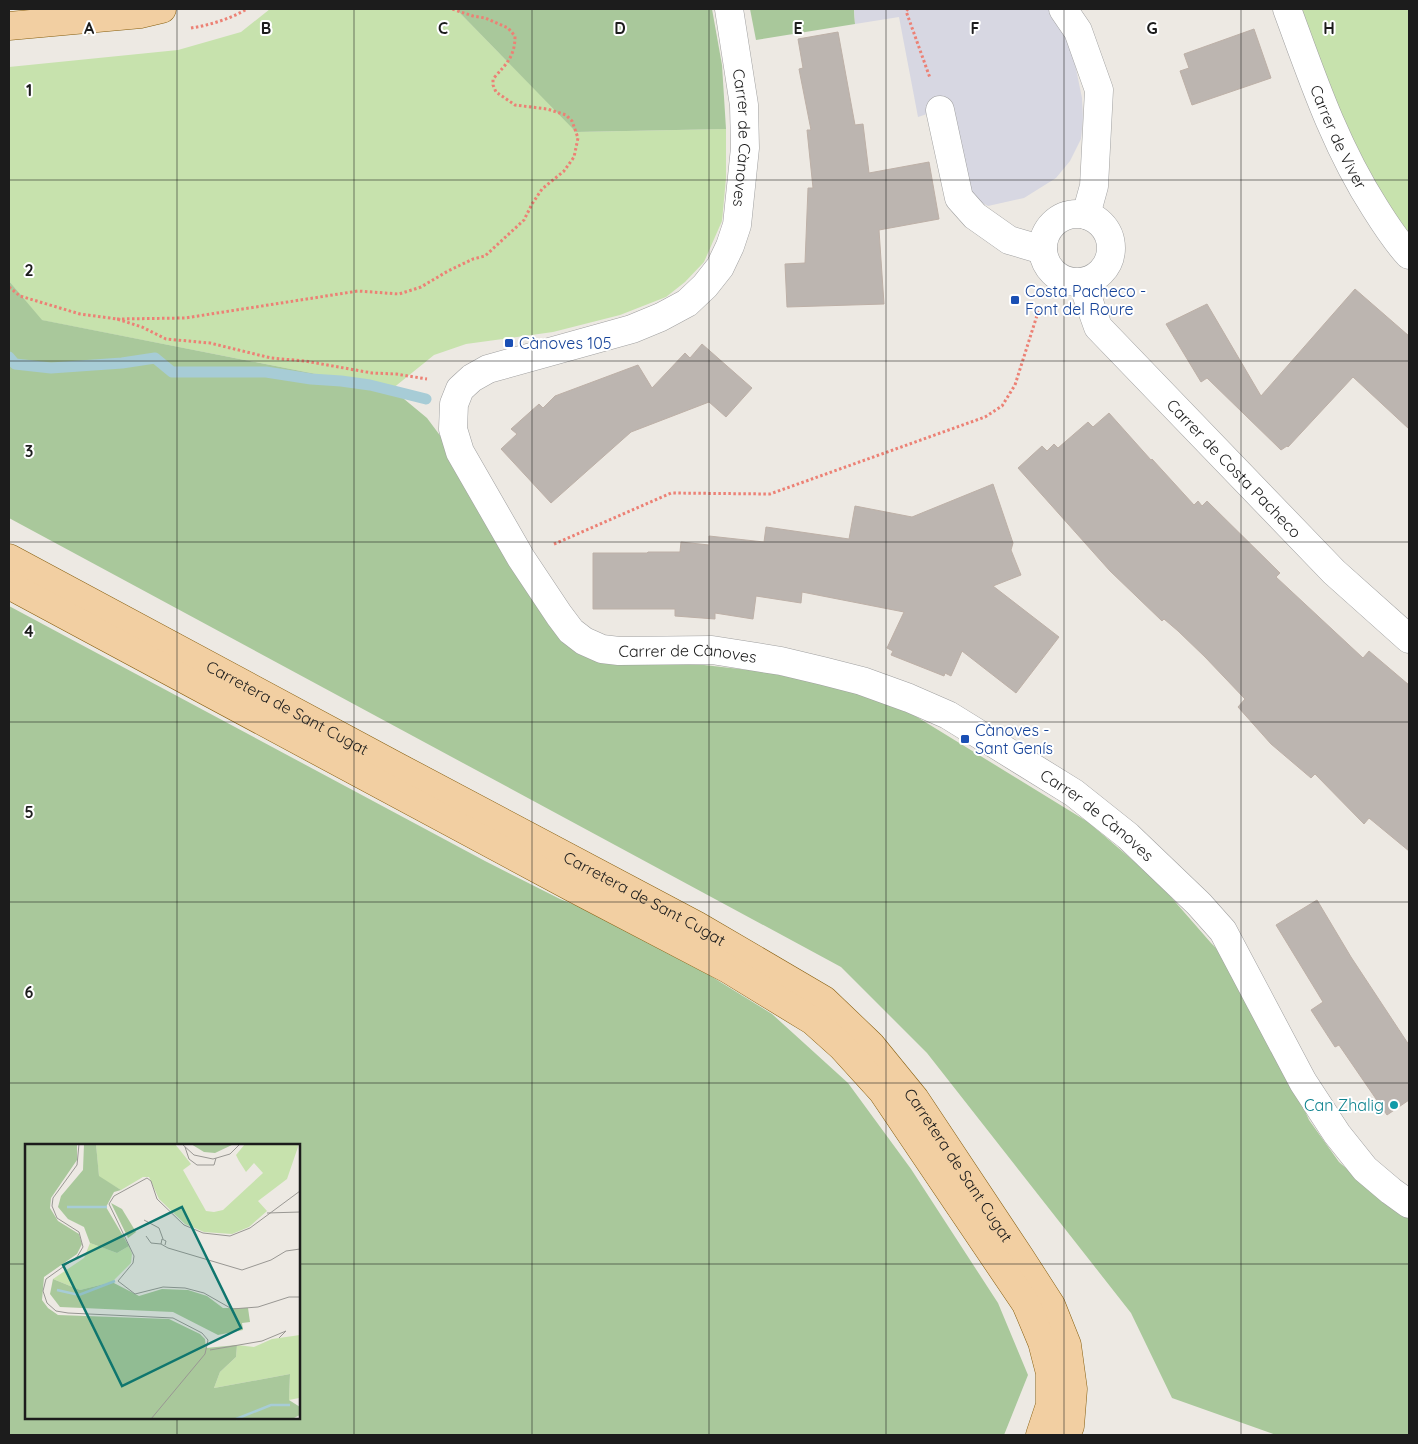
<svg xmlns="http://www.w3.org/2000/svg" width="1418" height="1444" font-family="Quicksand,sans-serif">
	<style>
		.grass { fill: #c7e2ad }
		.forest { fill: #a9c89b; fill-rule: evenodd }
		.plaza { fill: #d7d7e2 }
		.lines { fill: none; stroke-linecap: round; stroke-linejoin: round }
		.stream { stroke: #a7ccd6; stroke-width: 11 }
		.building { fill: #bcb5b0; stroke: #bdb0a7 }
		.minor-casing { stroke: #a0a0a0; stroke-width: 29 }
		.major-casing { stroke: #865e0e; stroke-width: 29 }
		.path { stroke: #ec8175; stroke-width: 3; stroke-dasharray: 2.5 2.5; stroke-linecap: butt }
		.minor { stroke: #fff; stroke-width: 28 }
		.major { stroke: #f2cfa2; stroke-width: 28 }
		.grid { fill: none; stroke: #1c1c1c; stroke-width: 1; stroke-opacity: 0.55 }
		.transit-dot { fill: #1a4fb4; stroke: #fff; stroke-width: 2 }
		.culture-dot { fill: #0f9aa8; stroke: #fff; stroke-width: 2 }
		.labels { text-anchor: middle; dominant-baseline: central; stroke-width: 4; stroke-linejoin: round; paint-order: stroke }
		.street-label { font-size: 16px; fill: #1c1c1c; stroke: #fff }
		.transit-label { font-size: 16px; fill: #164399; stroke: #fff; text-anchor: start }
		.culture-label { font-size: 16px; fill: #0d838f; stroke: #fff; text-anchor: end }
		.inset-river { fill: none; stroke: #a7ccd6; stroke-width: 2.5 }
		.inset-road { fill: none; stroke: #999793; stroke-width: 1 }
		.view { fill: #0f766e; fill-opacity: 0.15; stroke: #0f766e; stroke-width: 2.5 }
		.inset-edge { fill: none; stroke: #1c1c1c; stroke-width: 2.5 }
		.grid-label { font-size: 16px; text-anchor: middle; font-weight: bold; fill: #1c1c1c; stroke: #fff; stroke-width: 4; stroke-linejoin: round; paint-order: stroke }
	</style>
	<rect width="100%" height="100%" fill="#ede9e3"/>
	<path class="grass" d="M270 9H456L577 132 726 129V178L722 221 704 262 685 282 666 297 620 315 553 332 466 344 434 355 392 389 41 320 9 281V67L178 50 241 32Z
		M1299 9H1409V237L1368 178 1346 131Z"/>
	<path class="forest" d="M456 9H712L722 65 726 129 576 132Z
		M750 9H854L855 24 756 40Z
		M9 281 42 320 392 389 427 418 459 461 554 625 617 660 704 665 766 672 847 690 904 709 1088 822 1157 881 1211 943 1246 978 1309 1120 1339 1162 1378 1196 1409 1219V1435H1276L1172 1398 1131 1313 927 1053 841 967 9 518Z
		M9 606 485 861 560 899 633 928 772 1014 848 1083 911 1169 998 1303 1028 1375 1004 1435H9ZM26 1145H299V1418H26Z"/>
	<path class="plaza" d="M854 9H1048L1056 20 1067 38 1074 59 1082 98 1083 119 1081 139 1070 161 1056 178 1024 198 988 206 975 199 968 187 951 106 918 117 899 17 855 24Z"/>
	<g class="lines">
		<path class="stream" d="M9 357 15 364 51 368 122 363 155 358 172 372H266L311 379 341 381 370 385 426 399"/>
	</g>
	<path class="building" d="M1254 29 1271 78 1192 105 1180 71 1189 68 1184 54Z
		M838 32 855 125 863 124 869 173 929 162 939 219 879 230 884 304 787 307 785 264 805 263 808 188H813L807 130H811L799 69 803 68 798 39Z
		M1355 289 1409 336V429L1353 377 1288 447 1287 446 1281 450 1207 378 1201 382 1166 324 1207 304 1261 396Z
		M702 344 752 388 726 417 709 402 631 432 551 503 501 449 517 434 511 429 539 404 543 408 555 396 638 365 652 388 685 353 690 358Z
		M1109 413 1151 460 1152 459 1194 505 1198 501 1202 506 1207 501 1280 573 1276 577 1363 658 1369 651 1409 685V851L1369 818 1364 824 1315 774 1311 778 1271 744 1238 707 1245 699 1205 657 1178 631 1164 619 1162 621 1110 571 1018 468 1042 446 1047 451 1054 444 1058 448 1088 422 1093 427Z
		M993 484 1013 543 1011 550 1021 575 993 586 1059 637 1016 693 962 651 951 676 945 673 944 676 891 655 893 651 887 648 904 612 802 592 801 603 756 596 753 619 715 613V619L675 616V609H593V553H647L648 552H680L681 542 709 545V536L764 542 766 527 849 539 855 506 912 517Z
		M1317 900 1351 957 1409 1045V1100L1387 1115 1339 1045 1335 1047 1311 1010 1323 1002 1276 925Z"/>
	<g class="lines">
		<g class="minor-casing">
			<g id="minor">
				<path id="s1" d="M729 9 744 105 745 148 737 225 730 246 720 267 705 286 687 303 661 317 632 329 488 369 472 378 460 389 454 404 453 429 460 452 521 558 559 615 571 631 584 641 602 649 619 651 712 650 781 661 823 671 862 681 909 698 948 715 1074 793 1128 836 1199 904 1223 931 1303 1082 1337 1134 1365 1169 1391 1191 1409 1204"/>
				<path d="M1063 9 1078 31 1099 90 1094 186 1086 215"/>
				<path id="s2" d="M1287 9C1312 77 1335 146 1375 208 1385 224 1396 241 1409 255"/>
				<path d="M940 110 959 198 975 216 1009 240 1043 250"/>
				<circle cx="1077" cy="248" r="34"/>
				<path id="s3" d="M1082 282 1098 327 1334 572 1409 639"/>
			</g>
		</g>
		<g class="major-casing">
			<g id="major">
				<path d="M9 26 141 14 162 9"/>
				<path id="s4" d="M9 558 398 767 696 925 824 1000 871 1045 915 1099 1020 1257 1051 1305 1067 1345 1073 1389 1070 1426 1066 1435"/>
				<path d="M9 585 573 888 728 969 813 1021 842 1047 882 1091 1026 1304 1042 1342 1050 1373V1405L1040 1435"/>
			</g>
		</g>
		<path class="path" d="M908 9 906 11 930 78
			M191 28C210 25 230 19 247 9
			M9 287 20 296 80 314 117 319 142 327 166 339 210 343 271 358 305 361 372 373 396 374 427 379
			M117 319 185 318 358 291 399 294 421 287 448 271 473 259 485 256 524 220 532 204 542 189 564 171 574 157 578 138 572 121 566 115 547 109 515 105 496 92 493 85V79C506 64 515 57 515 36L508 28 485 18 473 16 452 9
			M554 544 671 493 770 494 985 417 1002 406 1015 385 1039 309"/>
		<use href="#minor" class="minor"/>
		<use href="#major" class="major"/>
	</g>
	<path class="grid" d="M177 9V1145M354 9V1435M532 9V1435M709 9V1435M886 9V1435M1064 9V1435M1241 9V1435M9 180H1409M9 361H1409M9 542H1409M9 722H1409M9 902H1409M9 1083H1409M9 1264H26M299 1264H1409M177 1418V1435"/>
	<g class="transit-dot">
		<rect x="1010" y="295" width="10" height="10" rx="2.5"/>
		<rect x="504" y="338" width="10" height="10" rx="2.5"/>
		<rect x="960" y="734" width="10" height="10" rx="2.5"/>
	</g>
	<circle class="culture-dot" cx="1394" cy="1105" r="5"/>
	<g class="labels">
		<g class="street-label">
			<text stroke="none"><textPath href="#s2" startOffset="138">Carrer de Viver</textPath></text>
			<text stroke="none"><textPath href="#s1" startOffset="130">Carrer de Cànoves</textPath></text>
			<text stroke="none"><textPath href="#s3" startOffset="244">Carrer de Costa Pacheco</textPath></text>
			<text stroke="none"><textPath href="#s1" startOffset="955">Carrer de Cànoves</textPath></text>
			<text stroke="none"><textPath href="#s4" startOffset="316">Carretera de Sant Cugat</textPath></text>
			<text stroke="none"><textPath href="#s1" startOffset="1405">Carrer de Cànoves</textPath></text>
			<text stroke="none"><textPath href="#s4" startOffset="721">Carretera de Sant Cugat</textPath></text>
			<text stroke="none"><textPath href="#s4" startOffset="1141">Carretera de Sant Cugat</textPath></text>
		</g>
		<g class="transit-label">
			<text x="1025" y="291">Costa Pacheco -<tspan x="1025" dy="18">Font del Roure</tspan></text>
			<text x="519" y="343">Cànoves 105</text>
			<text x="975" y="730">Cànoves -<tspan x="975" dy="18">Sant Genís</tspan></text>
		</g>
		<g class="culture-label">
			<text x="1384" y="1105">Can Zhalig</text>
		</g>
	</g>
	<g transform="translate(25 1144)">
		<rect width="275" height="275" fill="#ede9e3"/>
		<path d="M71 0H150L166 20 158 26 181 67 189 68 198 66 238 29 229 19 221 28 214 17 211 11 220 0H274L262 35 233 57 242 67 224 83 207 90 179 88 160 80 134 55 124 33H118L96 46 74 33ZM65 99 92 109 104 102 107 110 106 119 87 138 55 146 28 135 59 114ZM275 191 274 254 264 256 265 230 189 244 195 228 211 213 212 201 229 203 247 195Z" fill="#c7e2ad"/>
		<path d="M0 0H52V16L26 54 25 64 33 77 54 90 57 100 52 110 19 133 17 156 23 164 33 171 144 175 175 190 180 195 181 204 212 201 211 213 195 228 189 244 265 230 264 256 275 263V271L267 275H0ZM59 0H71L74 32 96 46 89 48 81 63 104 102 92 109 65 99 59 83 43 75 33 63 36 52 58 26ZM166 0H209L190 9 179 8ZM86 59 97 65 111 88 103 94ZM28 135 55 146 87 138 114 152 137 145 163 146 182 152 198 164H223L225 178 217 179 218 186 193 191 148 168 35 163 25 150Z" fill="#a9c89b"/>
		<path class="inset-river" d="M42 63H82M32 146 54 151 90 137M211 275 246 261H265"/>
		<path class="inset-road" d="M54 0 52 21 28 54 27 62 32 74 54 88 58 103 52 113 21 135 18 147 22 159 31 167 43 169 148 174 177 189 183 196 180 210 126 275M157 0 169 11 188 15 205 10 215 0M160 3 164 15 172 21H189L191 14M275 47 225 84 205 92 178 89 159 81 132 55 126 37 122 34 89 52 84 60 109 112 108 119 93 137 110 150 138 143 160 144 179 149 207 165 233 163 264 153H275M242 69 275 68M119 76 134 84 138 95M121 92 126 99 136 100M140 101 141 97 137 95 136 100 143 104 217 126 246 116 261 107 275 105M185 206 237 197 261 187 254 194"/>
		<path class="view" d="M157 63 216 184 97 242 38 121Z"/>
		<rect width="275" height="275" class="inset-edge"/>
	</g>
	<g class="grid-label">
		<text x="89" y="34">A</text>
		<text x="266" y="34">B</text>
		<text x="443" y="34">C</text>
		<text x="620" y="34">D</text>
		<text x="798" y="34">E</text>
		<text x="975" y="34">F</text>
		<text x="1152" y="34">G</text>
		<text x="1329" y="34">H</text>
		<text x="29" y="96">1</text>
		<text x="29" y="276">2</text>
		<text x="29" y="457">3</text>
		<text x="29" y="637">4</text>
		<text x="29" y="818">5</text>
		<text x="29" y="998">6</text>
	</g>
	<rect width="1418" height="1444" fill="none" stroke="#1c1c1c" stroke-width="20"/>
</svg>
